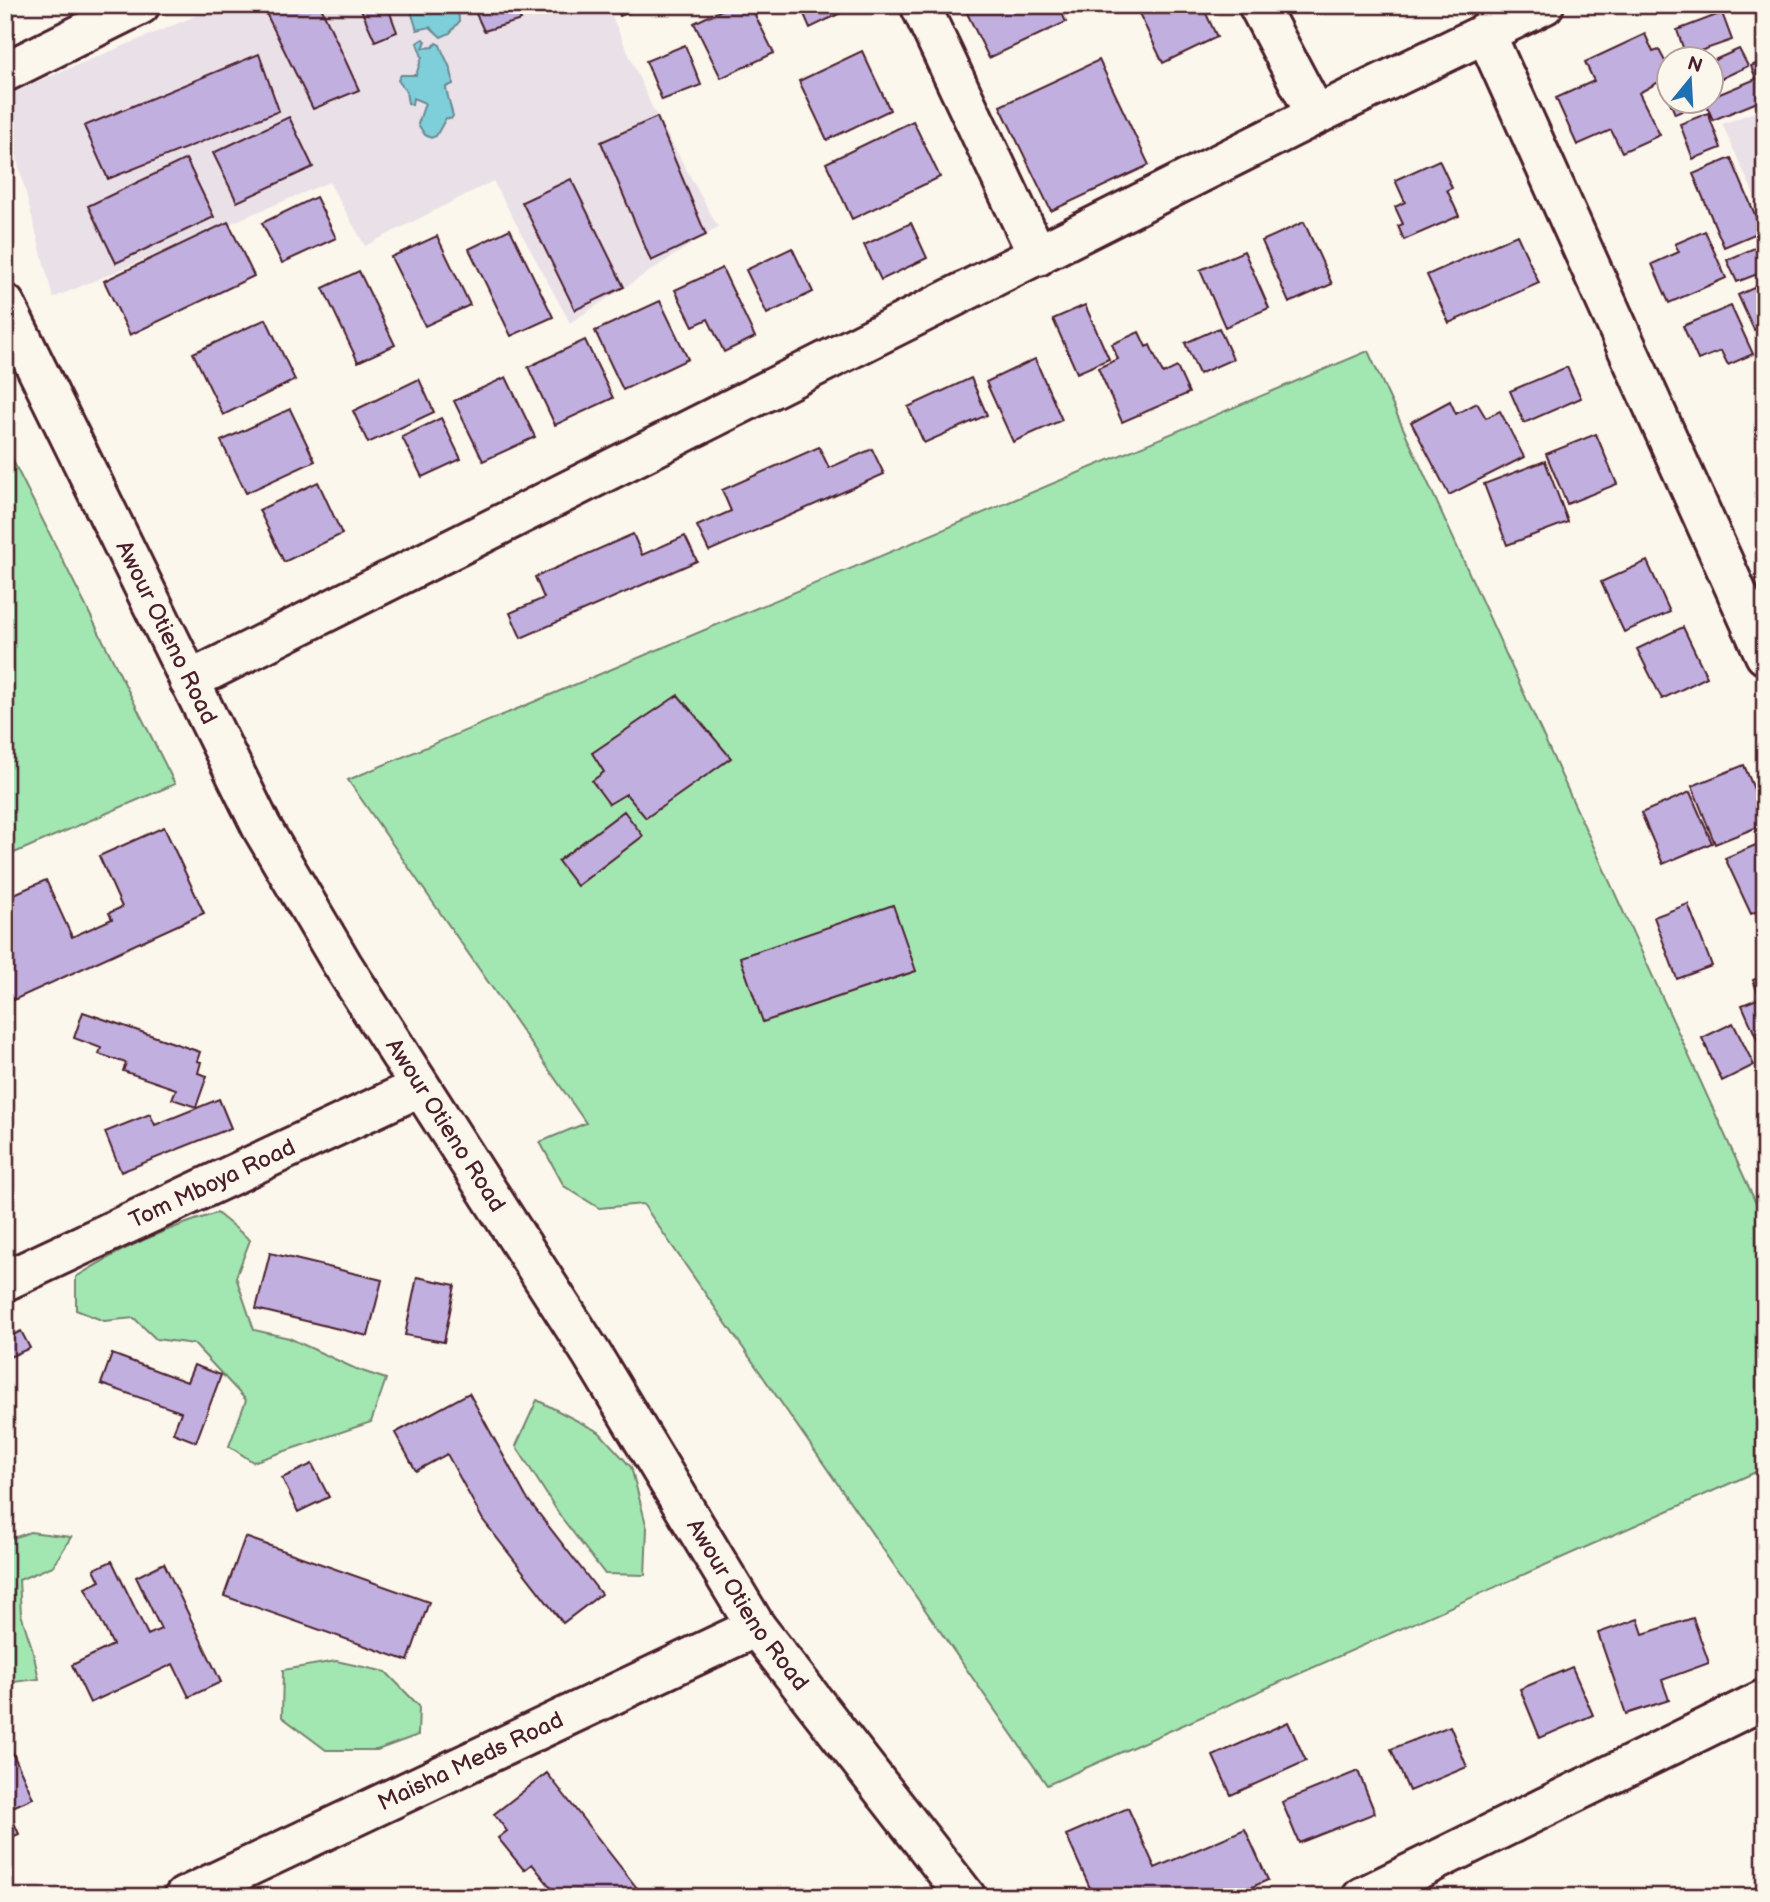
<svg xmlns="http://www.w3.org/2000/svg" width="1770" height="1902" font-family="'Balsamiq Sans',sans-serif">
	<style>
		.built { fill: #eae1e8 }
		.green { fill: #a2e7b2; stroke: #76836e; stroke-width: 2 }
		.water { fill: #7fcfda; stroke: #6a8994; stroke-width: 2 }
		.building { fill: #c1afdf; stroke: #4a1f2b; stroke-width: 2 }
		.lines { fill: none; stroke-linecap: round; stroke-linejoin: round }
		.street-casing { stroke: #4a1f2b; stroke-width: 44 }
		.secondary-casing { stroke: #4a1f2b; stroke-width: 44 }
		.street { stroke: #fbf7ec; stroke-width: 38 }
		.secondary { stroke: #fbf7ec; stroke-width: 38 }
		.labels { text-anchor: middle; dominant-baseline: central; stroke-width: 6; stroke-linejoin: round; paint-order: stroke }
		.street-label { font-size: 23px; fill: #4a1f2b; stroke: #fbf7ec }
	</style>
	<rect width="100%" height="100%" fill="#fbf7ec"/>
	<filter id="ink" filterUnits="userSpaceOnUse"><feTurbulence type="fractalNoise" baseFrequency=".0143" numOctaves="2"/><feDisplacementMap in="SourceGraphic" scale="14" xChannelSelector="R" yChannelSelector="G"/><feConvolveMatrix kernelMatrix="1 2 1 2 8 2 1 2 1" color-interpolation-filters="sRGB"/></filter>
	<g filter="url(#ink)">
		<path class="built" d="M222 5H607L652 107 718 227 570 323 493 181 365 246 329 182 53 298 5 113V95Z
			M1765 108V219L1722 124Z"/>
		<path class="green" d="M1368 351 1765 1223V1468L1047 1785 643 1204 599 1208 564 1186 540 1142 586 1123 348 780Z
			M5 445 175 784 5 857Z
			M217 1213 250 1240 236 1277 254 1330 289 1338 356 1369 386 1379 371 1422 253 1462 229 1446 246 1400 194 1344 156 1339 134 1318 104 1321 76 1310V1277C125 1246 162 1230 217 1213Z
			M537 1400 599 1432 631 1467 647 1528 645 1575 605 1574 561 1517 516 1446Z
			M30 1532 71 1537 53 1566 19 1580 21 1614 32 1648 39 1679 5 1683V1541Z
			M336 1661 386 1672 419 1706 418 1735 377 1750H326L282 1717 283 1670Z"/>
		<path class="water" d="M409 5H458L459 22 450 33 441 37 430 27 417 30Z
			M423 39 426 41 423 48 433 47 436 43 440 45C445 60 453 68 453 84L446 87V89L453 116 451 119 446 118 436 136 431 138 425 135 418 124 425 103 413 98 412 105 408 103 406 92 398 80 401 75H416L422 57 417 43Z"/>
		<path class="building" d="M262 5H320L359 90 313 109Z
			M359 5H387L397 32 375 41Z
			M472 5H514L521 20 484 31Z
			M616 5H648L620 16Z
			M732 5H750L774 53 721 78 694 23Z
			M800 5H857L810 28Z
			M963 5H1058L1066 22 989 58Z
			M1135 5H1202L1217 37 1163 63Z
			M1722 13 1732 40 1686 56 1677 30Z
			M1645 34 1653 52 1659 50 1668 67V77L1639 93 1660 135 1622 152 1611 130 1577 145 1556 98 1594 81 1585 62Z
			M685 45 701 85 662 100 646 61Z
			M1739 49 1748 66 1710 84V62Z
			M862 51 890 110 827 140 799 81Z
			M259 54 279 111 108 179 84 126Z
			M1099 60 1149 165 1051 211 1000 106Z
			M1765 60V99L1713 120 1705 102H1710V98L1756 79 1751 66Z
			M1670 102H1700V103L1675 114Z
			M1708 113 1721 148 1693 159 1680 124Z
			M289 117 313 167 237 202 213 153Z
			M657 117 706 235 651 261 601 142Z
			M913 121 940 177 852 219 826 163Z
			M1731 158 1762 231 1724 247 1693 174Z
			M186 159 214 217 116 263 88 206Z
			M1439 160 1452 188 1447 190 1459 216 1404 240 1398 226 1403 224 1395 207 1405 202 1395 180Z
			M571 179 624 287 575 310 522 202Z
			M316 197 336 238 282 263 262 223Z
			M228 222 254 276 130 335 104 281Z
			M1304 222 1332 284 1289 303 1262 241Z
			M911 223 927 258 881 280 864 245Z
			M510 229 553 317 511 336 469 249Z
			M1705 231 1726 278 1669 303 1652 264 1679 252 1675 244Z
			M1517 235 1539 283 1449 323 1427 275Z
			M437 236 470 305 425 326 391 257Z
			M1759 246 1765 259V271L1737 282 1727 260Z
			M792 248 813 292 767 314 746 270Z
			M1244 251 1269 308 1225 327 1200 270Z
			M722 268 755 337 724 352 708 319 693 326 675 290Z
			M359 271 395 345 358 362 323 288Z
			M1765 283V325L1754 330 1738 295Z
			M660 301 688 359 623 390 595 331Z
			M1085 305 1109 359 1077 373 1053 319Z
			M1731 306 1753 354 1728 365 1721 351 1698 360 1683 326Z
			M266 319 295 380 223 415 193 353Z
			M1219 328 1233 359 1199 374 1185 343Z
			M1139 332 1146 347 1150 345 1163 374 1177 367 1189 393 1122 422 1098 368 1118 359 1112 344Z
			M585 340 613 398 555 425 528 367Z
			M1035 359 1062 420 1013 442 986 382Z
			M1567 367 1581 398 1524 423 1510 391Z
			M506 377 535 437 483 461 454 401Z
			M971 378 987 415 924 443 908 407Z
			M419 379 434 412 368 443 353 411Z
			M1450 401 1456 414 1477 403 1486 418 1500 411 1524 457 1449 495 1411 422Z
			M290 409 315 461 246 493 221 441Z
			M441 418 461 459 422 477 402 437Z
			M1596 434 1617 484 1567 504 1546 454Z
			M819 447 829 468 872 449 884 474 709 551 697 526 731 511 722 490Z
			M1545 461 1568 522 1507 545 1484 484Z
			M318 482 342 534 284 562 259 510Z
			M633 534 642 555 685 536 697 561 521 638 510 613 544 598 535 577Z
			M1647 561 1670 612 1624 632 1601 582Z
			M1683 627 1707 677 1662 699 1637 649Z
			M678 695 731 758 646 818 626 794 609 804 592 781 604 772 592 753Z
			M1744 765 1765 816V824L1715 844 1692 786Z
			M1690 792 1712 843 1663 864 1641 813Z
			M624 811 643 836 577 886 558 861Z
			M164 827 204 913 5 1004V898L46 880 72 937 112 919 109 913 122 907 99 856Z
			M1765 841V908L1751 914 1725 858Z
			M1688 904 1712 966 1677 979 1654 917Z
			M893 905 916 971 763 1022 740 957Z
			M1765 975V1055H1764L1742 1005 1760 998 1753 980Z
			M83 1012 200 1052 197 1061 201 1062 198 1073 207 1076 196 1107 172 1099 176 1089 123 1071 126 1063 99 1054 101 1048 74 1038Z
			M1733 1023 1754 1065 1722 1081 1702 1038Z
			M219 1099 231 1128 121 1172 105 1132 150 1114 155 1125Z
			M270 1253 382 1280 368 1336 256 1309Z
			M417 1277 455 1285 444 1342 405 1335Z
			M21 1331 30 1348 5 1359V1339Z
			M112 1354 187 1382 194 1365 221 1375 196 1442 173 1433 181 1412 101 1384Z
			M469 1393 526 1497 601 1594 563 1623 483 1520 447 1454 416 1471 395 1433Z
			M312 1464 329 1497 298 1512 282 1478Z
			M245 1537 429 1602 408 1661 224 1596Z
			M112 1561 148 1635 161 1629 136 1577 164 1563 221 1682 189 1697 173 1664 90 1703 72 1665 113 1645 85 1588 100 1581 94 1569Z
			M1693 1618 1709 1663 1662 1680 1669 1700 1626 1714 1598 1633 1638 1619 1643 1634Z
			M1572 1667 1593 1715 1540 1738 1520 1689Z
			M1288 1722 1306 1761 1231 1795 1213 1756Z
			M1450 1726 1467 1767 1409 1791 1391 1749Z
			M5 1736 33 1798 8 1809 19 1834 5 1840Z
			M1358 1771 1375 1813 1299 1843 1282 1802Z
			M547 1773 644 1897H552L556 1894 532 1864 524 1870 498 1838 507 1831 494 1814Z
			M1128 1808 1155 1868 1245 1829 1268 1880 1229 1897H1094L1066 1835Z"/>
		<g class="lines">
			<g class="street-casing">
				<path id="street" d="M920 5 1038 256
					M1258 5 1316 115
					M1485 32 1765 655
					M189 681 1316 115 1544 5
					M1362 1897 1765 1699"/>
			</g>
			<g class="secondary-casing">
				<g id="secondary">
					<path d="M5 72 140 5"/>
					<path id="s1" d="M5 304 262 828 342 964 591 1353 756 1627 966 1897"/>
					<path id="s2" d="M5 1281 420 1087"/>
					<path id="s3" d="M184 1897 756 1627"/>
				</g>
			</g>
			<use href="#street" class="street"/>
			<use href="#secondary" class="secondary"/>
		</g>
	</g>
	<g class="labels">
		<g class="street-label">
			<text stroke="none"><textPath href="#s1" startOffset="366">Awour Otieno Road</textPath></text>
			<text stroke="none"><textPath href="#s1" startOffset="933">Awour Otieno Road</textPath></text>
			<text stroke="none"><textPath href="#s2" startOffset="229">Tom Mboya Road</textPath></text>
			<text stroke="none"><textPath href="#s1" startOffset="1500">Awour Otieno Road</textPath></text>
			<text stroke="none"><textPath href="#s3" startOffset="317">Maisha Meds Road</textPath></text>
		</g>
	</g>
	<rect width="1770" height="1902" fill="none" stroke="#fbf7ec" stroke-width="28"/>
	<rect x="14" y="14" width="1742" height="1874" fill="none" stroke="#4a1f2b" stroke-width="2.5" filter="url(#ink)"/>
	<g transform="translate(1690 80) rotate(18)"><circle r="33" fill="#fbf7ec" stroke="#b4a19f" stroke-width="2"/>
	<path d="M0-5L12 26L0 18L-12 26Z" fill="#1f6fb2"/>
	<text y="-10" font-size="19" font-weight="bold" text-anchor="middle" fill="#4a1f2b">N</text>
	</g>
</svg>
